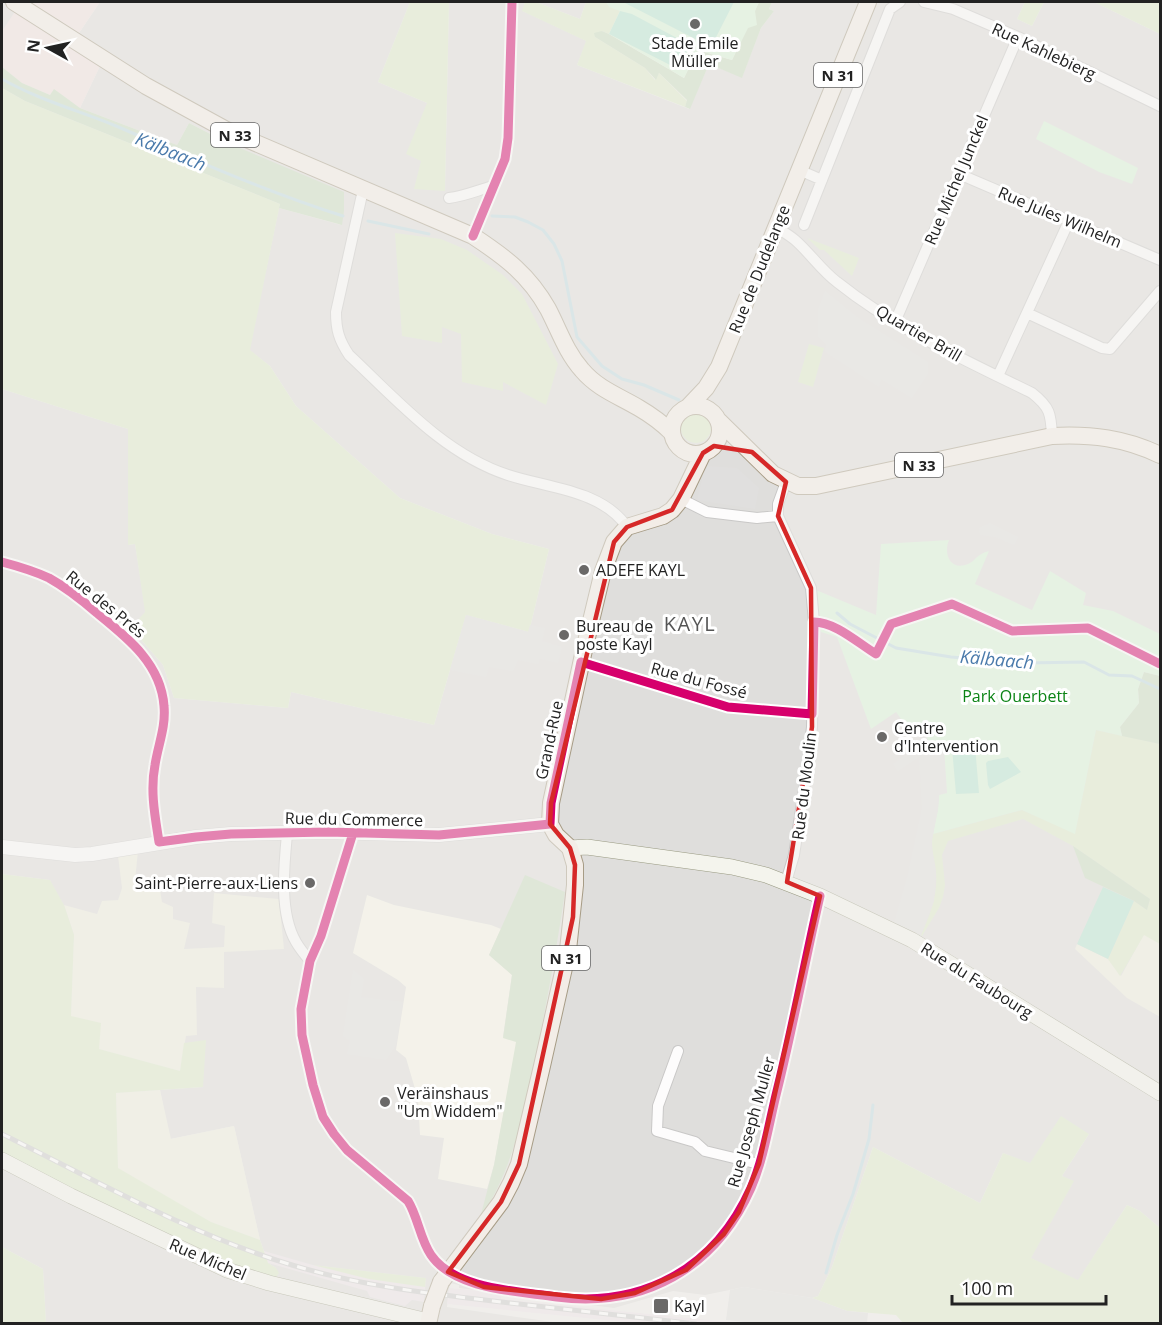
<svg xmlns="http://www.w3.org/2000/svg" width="1162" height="1325" font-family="'Open Sans',sans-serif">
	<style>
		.residential { fill: #dfdedc }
		.commercial { fill: #f1e3e1 }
		.industrial { fill: #ede4e9 }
		.education { fill: #f8f7e8 }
		.farmland { fill: #efefdf }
		.grass { fill: #ddeccb }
		.forest { fill: #cbdec1 }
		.park { fill: #daf5da }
		.pitch { fill: #b7e6d2 }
		.parking { fill: #e0dfde }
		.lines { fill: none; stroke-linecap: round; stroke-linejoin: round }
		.stream { stroke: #bfdbe3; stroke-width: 3 }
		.minor-casing { stroke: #c9c8c7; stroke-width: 12 }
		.tertiary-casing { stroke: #c9c8c7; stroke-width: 15 }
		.secondary-casing { stroke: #999a82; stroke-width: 16 }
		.primary-casing { stroke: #a79c86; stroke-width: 18 }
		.minor { stroke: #fdfcfc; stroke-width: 10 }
		.tertiary { stroke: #fdfcfc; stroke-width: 14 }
		.secondary { stroke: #f4f4ed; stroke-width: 15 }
		.primary { stroke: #f3ede7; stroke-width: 16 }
		.rail-casing { stroke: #ccc; stroke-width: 5 }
		.rail { stroke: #fff; stroke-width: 3; stroke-dasharray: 9; stroke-linecap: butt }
		.primary-bridge-casing { stroke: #a79c86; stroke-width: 18; stroke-linecap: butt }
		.primary-bridge { stroke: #f3ede7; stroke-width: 16 }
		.cycleway-casing { stroke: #fff; stroke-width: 13 }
		.cycleway { stroke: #d6006c; stroke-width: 9 }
		.marked { fill: none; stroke: #d62828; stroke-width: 4.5; stroke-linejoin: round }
		.poi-dot { fill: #6a6968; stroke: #fff; stroke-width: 2 }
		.labels { text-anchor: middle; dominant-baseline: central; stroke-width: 6; stroke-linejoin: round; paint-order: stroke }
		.shield { fill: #fff; stroke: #646464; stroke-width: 1.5 }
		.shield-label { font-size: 15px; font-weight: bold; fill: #222 }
		.poi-label { font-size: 16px; fill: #222; stroke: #fff; text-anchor: start }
		.street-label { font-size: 16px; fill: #222; stroke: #fff }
		.park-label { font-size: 16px; fill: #0c8416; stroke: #fff }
		.water-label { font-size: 18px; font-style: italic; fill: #4a7aab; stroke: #fff }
		.quarter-label { font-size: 20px; letter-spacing: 1.5px; fill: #555; stroke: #fff }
	</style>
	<rect width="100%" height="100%" fill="#f0eeeb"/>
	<path class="residential" d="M2 2H31L79 33 100 2H410L378 82 427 103 422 160 445 191 449 2H525L523 11 587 41 577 65 689 109 709 64 742 77 761 28 774 11 769 9 772 2H1025L1017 19 1032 26 1044 2H1094L1160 34V1228L1140 1211 1127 1205 1078 1281 1030 1258 1073 1182 1062 1176 1089 1134 1029 1164 1003 1153 980 1203 873 1147 832 1267 818 1296 812 1298 744 1287 705 1295 673 1291 614 1308 459 1288V1285L450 1283 447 1307 560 1323H46L43 1269 2 1247V1154L276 1268 268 1263 260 1240 234 1126 170 1139 160 1090 203 1087 184 1043 118 1053 50 880 2 874V389L128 429V545L135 544 146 612 131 628 163 665 174 698 288 708 291 692 434 725 466 615 529 632 549 549 492 534 400 498 296 406 270 366 249 350 279 208 341 225 228 143 189 123 177 145 80 108 100 66 2 31Z
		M536 2H586L580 19Z"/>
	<path class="commercial" d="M31 2H100L79 33Z
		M16 10 100 66 80 108 54 90 50 95 22 83 2 67V31Z"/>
	<path class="industrial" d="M2 1128 257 1249 313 1265 426 1278 424 1302 412 1300 405 1306 370 1297 367 1291 268 1263Z
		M449 1288 500 1293 501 1299 738 1323H635L447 1304Z"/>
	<path class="education" d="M367 895 394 905 491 925 501 929 489 955 512 975 503 1037 517 1041 494 1165 487 1189 438 1179 444 1138 420 1135 418 1099 406 1058 396 1050 406 987 398 980 353 953Z"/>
	<path class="farmland" d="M138 851 135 881 159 884 162 902 173 907V919L190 923 184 949 224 947 225 926 212 923 214 893 279 899 284 949 224 952V988L196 987 197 1035 186 1036 180 1071 99 1049 71 1016 74 935 64 905 97 914 102 901 118 900 122 888 118 856Z
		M1144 934 1160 943V1017L1127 998 1075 949 1077 944 1108 959 1121 976Z
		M160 1090 171 1139 234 1126 260 1240 211 1222 118 1169 116 1093Z"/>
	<path class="grass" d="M410 2H449L445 191 414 189 421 161 406 154 427 103 378 82Z
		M525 2H536L580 19 586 2H606L620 11 609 34 602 31 595 37 645 68 655 80 659 73 687 101 685 107 577 65 586 41 522 11Z
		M1025 2H1044L1032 26 1017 19Z
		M1094 2H1160V34Z
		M2 88 25 101 280 204 250 350 270 366 296 406 400 498 492 534 549 549 529 632 466 615 434 725 291 692 288 708 174 698 163 665 131 628 145 612 135 544 128 545V429L2 389Z
		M395 233 441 239 467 250 503 275 522 294 558 364 546 405 503 382V391L462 382 461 334 442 327V343L402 336Z
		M807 238 859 258 852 276 824 250H820Z
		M809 344 824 348 813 387 798 382Z
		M681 428a15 15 0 1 1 30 0a15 15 0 1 1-30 0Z
		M1096 730 1160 744V944L1144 935 1120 976 1108 959 1134 901 1147 910 1150 899 1073 846 1023 819 948 841 942 855 945 885 943 897 939 908 922 936 921 935C930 915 938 894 936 872 935 858 930 848 933 834L1022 810 1075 833Z
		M2 874 50 880 64 905 74 935 71 1016 101 1023 99 1049 180 1071 184 1043 206 1040 203 1087 116 1093 118 1168 211 1222 260 1240 268 1263 276 1268 279 1273 275 1279 236 1269 2 1154Z
		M1061 1116 1089 1134 1062 1176 1074 1181 1031 1258 1078 1280 1127 1205 1140 1211 1160 1228V1323H903L896 1315 847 1311 812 1298 818 1296 832 1267 873 1147 980 1203 1003 1153 1030 1163Z
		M2 1247 43 1269 46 1323H2Z
		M313 1265 426 1278 425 1287 369 1279Z"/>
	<path class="forest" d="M759 2H772L769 9 774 11 761 28 742 78 709 64 690 109 685 107 687 100 659 73 656 80 645 68 595 37 594 33 602 31 609 34 684 78 697 50 732 60Z
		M2 67 22 83 50 95 54 89 80 108 177 145 189 123 228 143 344 192V211L342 225 279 208 280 204 25 101 2 88Z
		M1144 672 1160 676V744L1122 736 1120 727 1139 703 1138 689Z
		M1073 846 1150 899 1147 910 1134 901 1085 878Z
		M525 875 565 892C557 947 547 1001 536 1055 523 1114 514 1168 480 1218L494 1165 516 1042 503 1038 512 975 489 955Z"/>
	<path class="park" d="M606 2H759L755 11 757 25 748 28 732 60 698 50 684 78 609 34 620 11 609 7Z
		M1044 121 1138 168 1132 184 1099 172 1036 139Z
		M949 540C943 555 951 571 968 564 977 560 975 555 989 551L975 584 1032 610 1050 571 1086 593 1083 605 1113 611 1160 634V676L1144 672 1138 689 1139 703 1120 727 1122 736 1096 730 1075 834 1022 810 933 834 938 809 943 748 933 749 926 736 912 734 896 712 871 729 837 637 821 632 816 590 876 615 881 544Z"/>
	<path class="pitch" d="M623 2H734L711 47Z
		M620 11 632 14 690 45 678 69 609 34Z
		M975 746 979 793 956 794 952 748Z
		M1008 757 1021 772 990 789 988 785 986 763 988 761Z
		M1103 887 1134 901 1108 959 1077 944Z"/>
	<path class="parking" d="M825 291 857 317 928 362V374L912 398 881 379 879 387 825 352 826 344 818 336V310Z
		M705 466 737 468 759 488 755 509 697 500Z
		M990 523 1018 537 1014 545 995 537 980 535 979 528Z
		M466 615 528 632 530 625 545 628 542 641 562 647 558 663 540 659 538 664 518 660 513 671 489 667 486 677 450 670Z
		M929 741 933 749 944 748 947 793 939 795 938 809 931 845 936 872 934 901 921 935 894 923 907 878 922 808 919 757 898 771 893 764 921 744Z
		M353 970 364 979 361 997 403 1002 396 1045 386 1060 347 1054 350 1041 343 1036Z
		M744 1287 812 1298 847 1311 868 1313 867 1323 763 1324 726 1320 730 1290Z"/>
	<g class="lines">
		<path class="stream" d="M2 79C39 100 77 110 116 126 191 158 266 192 343 216
			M492 216 515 217 528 222 543 230 554 244 562 261 577 337 602 366 622 379 644 385 679 400
			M368 221 429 234
			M837 613 850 624 896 648 951 657 1025 663 1084 662 1109 675 1132 676 1160 689
			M826 1273 837 1235 853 1194 869 1139 873 1105"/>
		<g class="minor-casing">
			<path id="minor" d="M924 2 953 9 1018 37 1160 106
				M799 170 822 180
				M959 174 1160 260
				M363 190 336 312C336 330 339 340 349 355 397 400 444 454 508 475 547 488 602 490 627 527
				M449 198C465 196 478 190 493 186
				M804 225 890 9 900 2
				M776 227C782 231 789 235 795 240 810 253 821 270 837 282 896 329 965 360 1032 393 1050 407 1051 414 1052 436
				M473 236 505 159 508 138 512 2
				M1027 313 1102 348 1110 349 1160 291
				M895 322 1018 37
				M998 376 1069 221
				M681 499 707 512 757 518 778 516
				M2 562C17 566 34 571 49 578 67 588 82 600 97 613 128 638 161 664 164 706 166 727 158 745 155 765 150 791 155 816 159 842
				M581 662 728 707 812 714
				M353 833 321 936 310 961 301 1009 302 1035 313 1085 323 1117 334 1134 347 1150 408 1201C418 1217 420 1239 431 1255 455 1290 518 1291 557 1297 643 1308 715 1269 751 1188 764 1158 769 1123 777 1091 793 1027 805 961 820 896
				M287 834C284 866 279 913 296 942 300 949 305 955 310 961
				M786 882 794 855 807 771 812 727 814 622 811 588 778 516V504L786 482
				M678 1051 658 1106 657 1131 695 1142 705 1151 759 1164"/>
		</g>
		<g class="tertiary-casing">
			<path id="tertiary" d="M2 847 75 855 92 854 196 837 231 834 328 832 439 835 550 824"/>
		</g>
		<g class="secondary-casing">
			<path id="secondary" d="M570 848 587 847 732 867 766 875 820 896 912 940 1160 1093
				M2 1160 71 1196 227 1270 269 1283 428 1321"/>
		</g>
		<g class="primary-casing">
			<path id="primary" d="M14 2 146 86 230 132 473 236C505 257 529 275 548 309 559 330 566 352 582 370 598 389 619 396 639 408 651 415 662 423 672 433
				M672 430a24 24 0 1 1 48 0a24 24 0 1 1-48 0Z
				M688 407 706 388 719 367 868 2
				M719 421 773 474 798 486H816L1052 436C1091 434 1125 438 1160 455
				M441 1282 501 1202 511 1183 519 1164 542 1066 568 950 575 885V865L570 848 556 835 550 824 551 803 584 650 603 571 614 542 627 527 663 516 672 510 681 499 703 453
				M428 1324 432 1306"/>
		</g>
		<use href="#minor" class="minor"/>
		<use href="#tertiary" class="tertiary"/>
		<use href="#secondary" class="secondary"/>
		<use href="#primary" class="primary"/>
		<g class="rail-casing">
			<path id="rail" d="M2 1134C95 1180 191 1235 292 1265 357 1285 425 1293 493 1301 560 1309 628 1316 696 1324"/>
		</g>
		<use href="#rail" class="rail"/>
		<g class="primary-bridge-casing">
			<path id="primary-bridge" d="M432 1306 441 1282"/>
		</g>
		<use href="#primary-bridge" class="primary-bridge"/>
		<g class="cycleway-casing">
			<path id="cycleway" d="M473 236 505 159 508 138 512 2
				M2 562C17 566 34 571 49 578 67 588 82 600 97 613 128 638 161 664 164 706 166 727 158 745 155 765 150 791 155 816 159 842L196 837 231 834 328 832 439 835 550 824 551 803 581 662 728 707 812 714 814 622C835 622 858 643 876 654L891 624 952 604 1012 631 1088 628 1160 664
				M353 833 321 936 310 961 301 1009 302 1035 313 1085 323 1117 334 1134 347 1150 408 1201C418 1217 420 1239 431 1255 455 1290 518 1291 557 1297 643 1308 715 1269 751 1188 764 1158 769 1123 777 1091 793 1027 805 961 820 896"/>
		</g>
		<use href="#cycleway" class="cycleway"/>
	</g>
	<path d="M0 0H1162V1325H0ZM714 446 752 452 786 482 778 516 811 588 812 727 787 882 820 896 759 1164 739 1212 724 1234 686 1270 635 1293 601 1299 484 1287 448 1272 501 1202 519 1164 573 917 575 865 570 848 550 824 551 803 614 542 627 527 672 510 703 453Z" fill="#f0eeeb" fill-opacity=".55" fill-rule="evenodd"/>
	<path class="marked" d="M714 446 752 452 786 482 778 516 811 588 812 727 787 882 820 896 759 1164 739 1212 724 1234 686 1270 635 1293 601 1299 484 1287 448 1272 501 1202 519 1164 573 917 575 865 570 848 550 824 551 803 614 542 627 527 672 510 703 453Z"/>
	<g class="poi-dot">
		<circle cx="695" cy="24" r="6"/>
		<circle cx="584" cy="570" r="6"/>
		<circle cx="564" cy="635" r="6"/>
		<circle cx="882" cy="737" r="6"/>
		<circle cx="310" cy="883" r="6"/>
		<circle cx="385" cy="1102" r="6"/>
		<rect x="653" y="1298" width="16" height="16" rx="3"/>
	</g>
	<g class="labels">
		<g class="shield">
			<rect x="814" y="63" width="48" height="24" rx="4.5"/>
			<rect x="211" y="123" width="48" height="24" rx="4.5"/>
			<rect x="895" y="453" width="48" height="24" rx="4.5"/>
			<rect x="542" y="946" width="48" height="24" rx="4.5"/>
		</g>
		<g class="shield-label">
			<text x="838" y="75">N 31</text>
			<text x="235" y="135">N 33</text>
			<text x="919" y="465">N 33</text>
			<text x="566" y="958">N 31</text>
		</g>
		<g class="poi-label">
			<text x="695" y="43" text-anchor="middle">Stade Emile<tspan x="695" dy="18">Müller</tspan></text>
			<text x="596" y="570">ADEFE KAYL</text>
			<text x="576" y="626">Bureau de<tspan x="576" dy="18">poste Kayl</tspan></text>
			<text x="894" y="728">Centre<tspan x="894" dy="18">d'Intervention</tspan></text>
			<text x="298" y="883" text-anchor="end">Saint-Pierre-aux-Liens</text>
			<text x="397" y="1093">Veräinshaus<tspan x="397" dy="18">"Um Widdem"</tspan></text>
			<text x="674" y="1306">Kayl</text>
		</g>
		<g class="street-label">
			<text transform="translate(1044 51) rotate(25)">Rue Kahlebierg</text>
			<text transform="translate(956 180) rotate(-67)">Rue Michel Junckel</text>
			<text transform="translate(1060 217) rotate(23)">Rue Jules Wilhelm</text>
			<text transform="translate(759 269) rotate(-68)">Rue de Dudelange</text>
			<text transform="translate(919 333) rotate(30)">Quartier Brill</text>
			<text transform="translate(106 604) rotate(39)">Rue des Prés</text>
			<text transform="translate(699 680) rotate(15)">Rue du Fossé</text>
			<text transform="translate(549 740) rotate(-78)">Grand-Rue</text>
			<text transform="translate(804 786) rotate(-83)">Rue du Moulin</text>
			<text transform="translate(354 819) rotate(1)">Rue du Commerce</text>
			<text transform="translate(977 980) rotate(32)">Rue du Faubourg</text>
			<text transform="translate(751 1122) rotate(-74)">Rue Joseph Muller</text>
			<text transform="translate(208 1259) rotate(23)">Rue Michel</text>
		</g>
		<g class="park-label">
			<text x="1015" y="696">Park Ouerbett</text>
		</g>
		<g class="water-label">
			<text transform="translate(171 151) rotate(22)">Kälbaach</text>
			<text transform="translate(997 659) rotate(5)">Kälbaach</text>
		</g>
		<g class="quarter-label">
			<text x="690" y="623">KAYL</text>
		</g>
	</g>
	<rect width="1162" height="1325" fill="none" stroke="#222222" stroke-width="6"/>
	<g transform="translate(48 48) rotate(278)" stroke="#ffffff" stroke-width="4.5" paint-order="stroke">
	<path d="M0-4.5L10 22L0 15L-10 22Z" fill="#222222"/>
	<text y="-9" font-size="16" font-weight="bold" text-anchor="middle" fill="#222222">N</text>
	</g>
	<path d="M952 1295v9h154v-9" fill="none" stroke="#222222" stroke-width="3"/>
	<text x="961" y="1295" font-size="18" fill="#222222" stroke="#ffffff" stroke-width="4.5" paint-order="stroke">100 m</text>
</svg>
